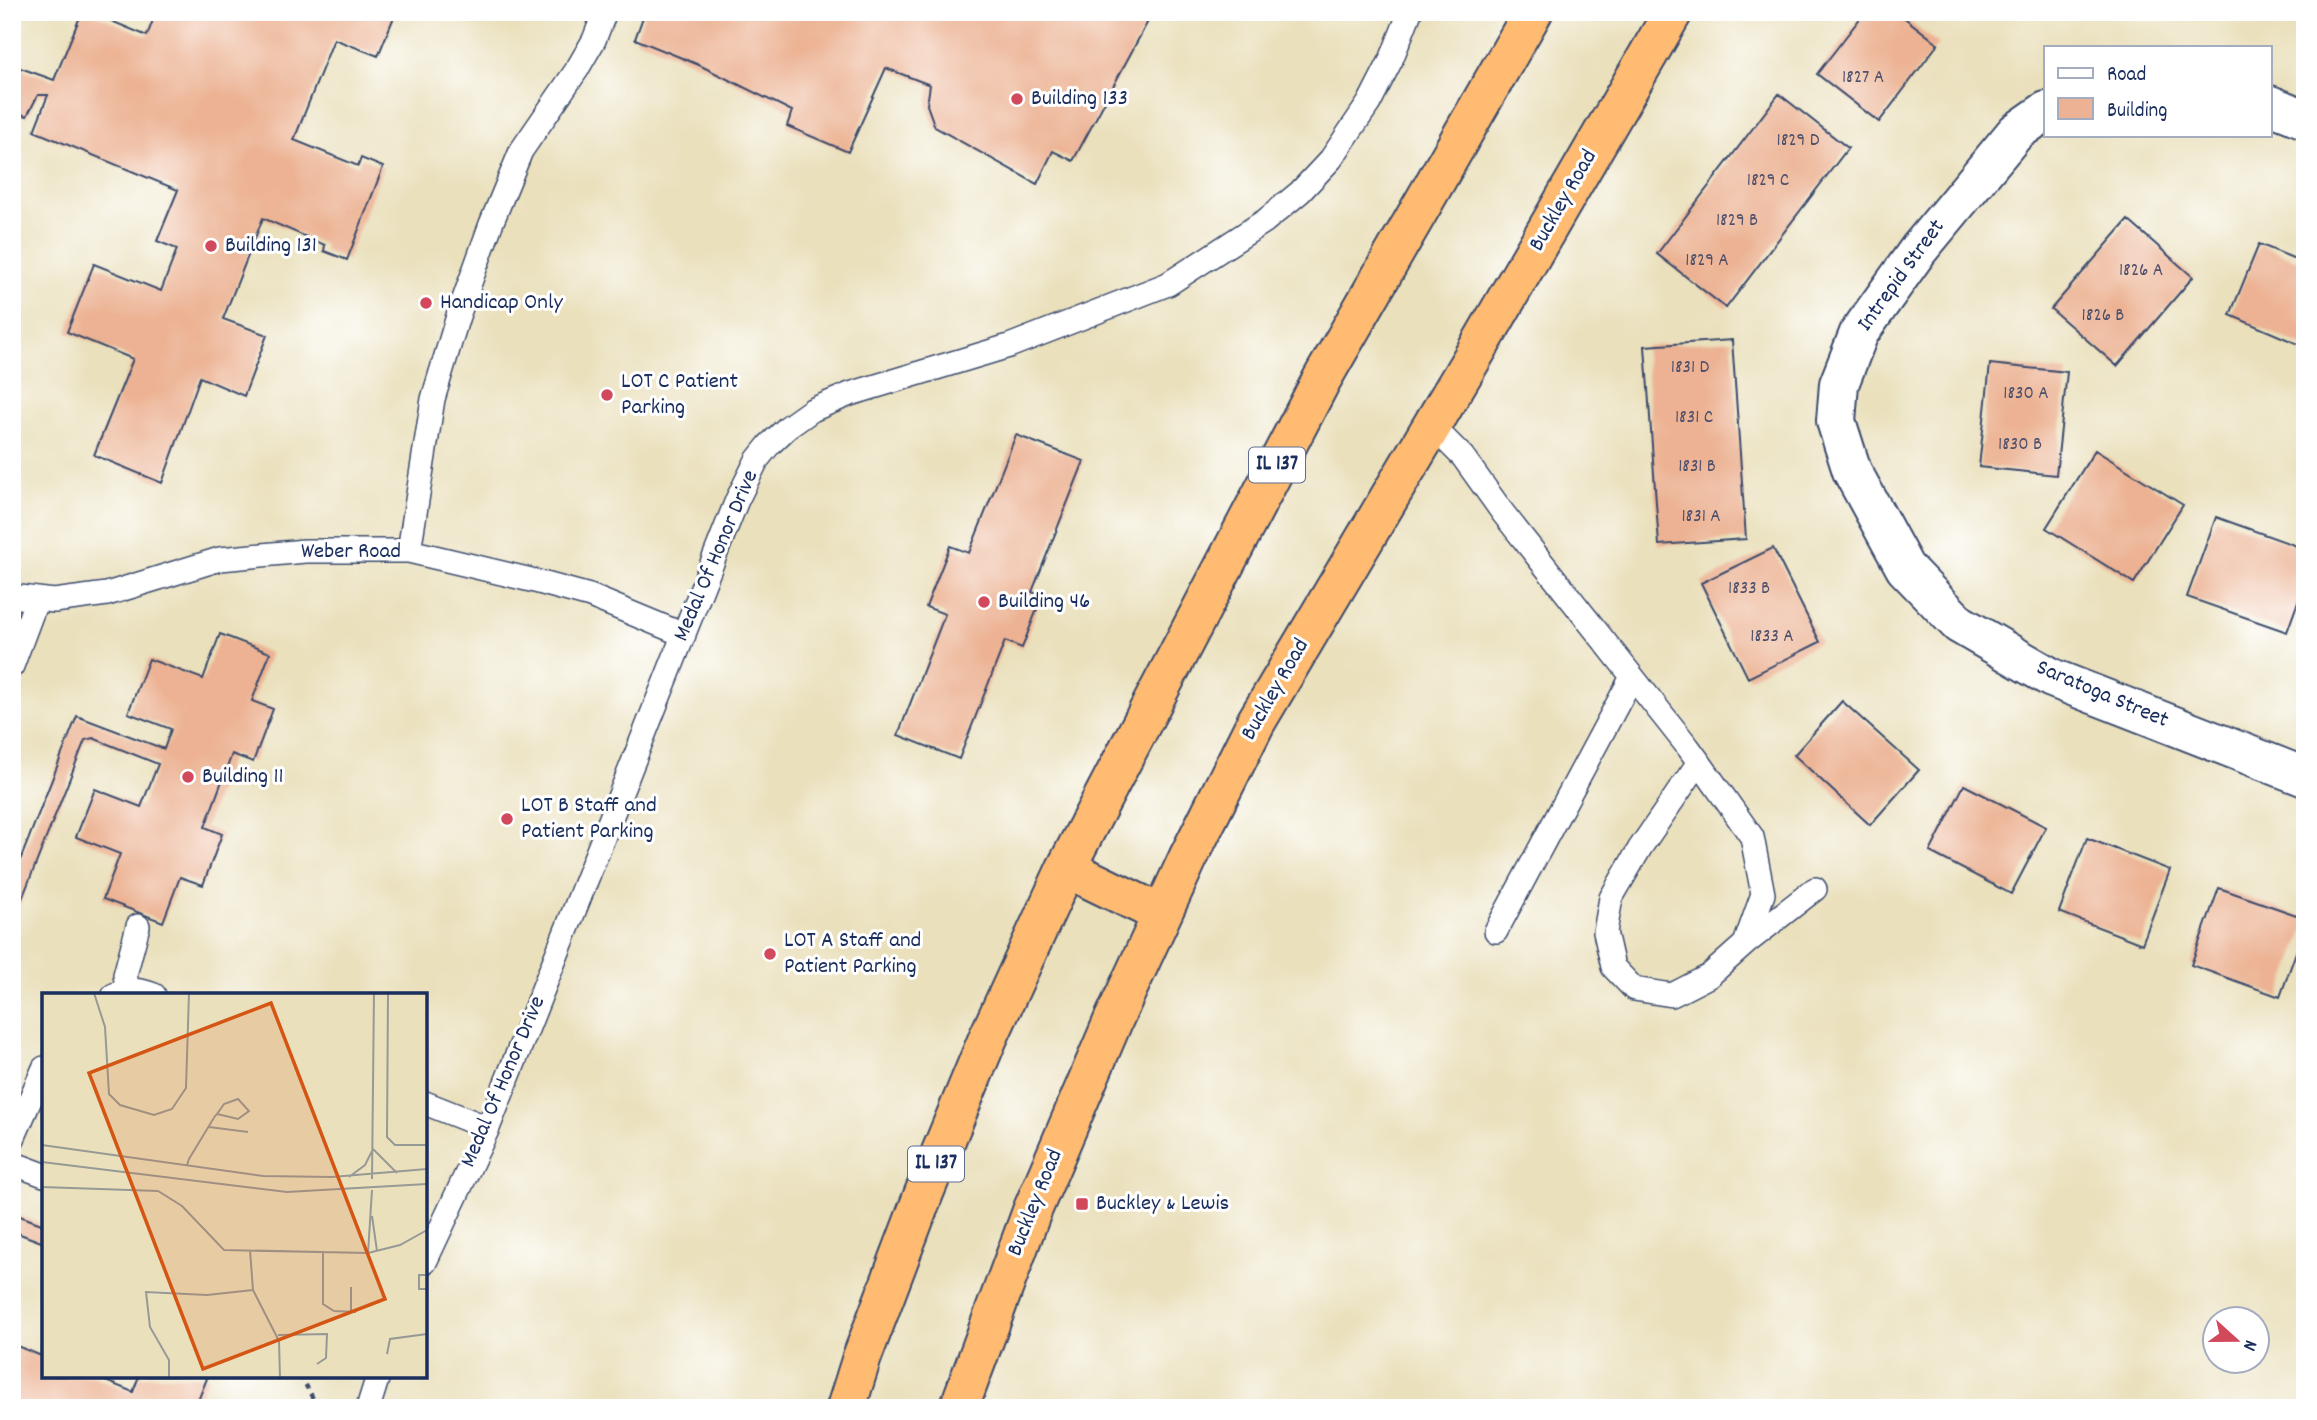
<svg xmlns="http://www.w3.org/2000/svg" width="2317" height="1420" font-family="Dekko,sans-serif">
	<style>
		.building { fill: #ecb293 }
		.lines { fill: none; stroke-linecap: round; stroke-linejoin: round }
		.lane-casing { stroke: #3a4a6c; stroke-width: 26 }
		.street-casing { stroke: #3a4a6c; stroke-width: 42 }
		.highway-casing { stroke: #3a4a6c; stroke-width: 42 }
		.path { stroke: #3a4a6c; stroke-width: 4.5; stroke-dasharray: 5 5; stroke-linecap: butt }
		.lane { stroke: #fff; stroke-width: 23 }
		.street { stroke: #fff; stroke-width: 38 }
		.highway { stroke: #ffbb71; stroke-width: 38 }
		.poi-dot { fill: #d1495b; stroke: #fff; stroke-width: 2.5 }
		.labels { text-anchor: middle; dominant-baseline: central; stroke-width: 6; stroke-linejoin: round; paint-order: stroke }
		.number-label { font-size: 19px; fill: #4f506b }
		.shield { fill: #fff; stroke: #5f6d8e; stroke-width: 2 }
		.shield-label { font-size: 21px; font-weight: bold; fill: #1b2f5e }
		.poi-label { font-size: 23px; fill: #1b2f5e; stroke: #fff; text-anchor: start }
		.street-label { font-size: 23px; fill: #1b2f5e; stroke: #fff }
		.inset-road { fill: none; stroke: #979996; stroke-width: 2 }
		.view { fill: #d45514; fill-opacity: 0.15; stroke: #d45514; stroke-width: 3.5 }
		.inset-edge { fill: none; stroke: #1b2f5e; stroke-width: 3.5 }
	</style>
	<rect width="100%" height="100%" fill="#fff"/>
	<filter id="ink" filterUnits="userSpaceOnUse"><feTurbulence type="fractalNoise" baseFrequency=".0143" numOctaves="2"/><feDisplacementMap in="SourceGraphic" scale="14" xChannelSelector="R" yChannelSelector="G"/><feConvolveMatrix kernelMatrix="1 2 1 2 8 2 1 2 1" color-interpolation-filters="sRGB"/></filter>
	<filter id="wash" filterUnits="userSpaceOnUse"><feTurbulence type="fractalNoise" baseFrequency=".00686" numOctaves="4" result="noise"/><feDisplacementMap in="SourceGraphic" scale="28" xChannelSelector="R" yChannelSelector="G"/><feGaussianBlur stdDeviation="1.57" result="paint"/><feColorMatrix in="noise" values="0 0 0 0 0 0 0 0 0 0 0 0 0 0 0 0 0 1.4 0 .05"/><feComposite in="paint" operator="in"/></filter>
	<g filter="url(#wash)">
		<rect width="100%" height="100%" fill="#eae0bc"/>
		<g id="blocks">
			<path class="building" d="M82 12H90L147 36 156 12H396L378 56 334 39 294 140 358 166 361 158 383 167 347 260 324 251 325 245 263 218 223 319 267 335 244 396 200 377 162 483 94 455 133 359 67 332 94 264 161 291 177 249 157 241 178 190 34 131 48 95H38L27 116 12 111V65L54 80Z
				M645 12H1153L1073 161 1053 151 1037 184 935 127 927 105 930 85 886 68 848 152 787 126 792 111 699 65 635 39Z
				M1865 12H1897L1938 44 1879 122 1817 74Z
				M1779 94 1848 148 1726 308 1657 254Z
				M2128 220 2193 277 2117 366 2051 309Z
				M2259 244 2305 263V347L2230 315Z
				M1732 340 1746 539 1659 545 1645 346Z
				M1990 364 2067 372 2056 475 1979 467Z
				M1016 435 1084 461 1032 592 1042 596 1022 648 1005 641 959 759 898 735 945 614 926 607 950 546 969 553Z
				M2095 450 2183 505 2134 583 2046 528Z
				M2216 517 2305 549V582L2287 632 2187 597Z
				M1773 548 1820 642 1748 678 1701 583Z
				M220 634 270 653 252 701 273 709 253 762 232 754 205 827 222 834 203 885 180 877 163 922 103 899 120 854 76 837 95 789 141 807 158 764 93 738 85 740 12 924V881L77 716 164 749 171 729 128 713 149 659 203 679Z
				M1842 701 1919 770 1870 825 1794 755Z
				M1964 785 2046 827 2011 894 1930 852Z
				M2087 838 2170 870 2142 944 2059 912Z
				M2219 888 2305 918V927L2280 997 2191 965Z
				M12 1213 44 1225V1243L12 1231Z
				M12 1344 44 1357V1376H93L133 1392 139 1376H208L195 1408H12Z"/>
		</g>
	</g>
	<g filter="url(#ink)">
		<use href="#blocks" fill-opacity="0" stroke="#3a4a6c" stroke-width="2"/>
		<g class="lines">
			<g class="lane-casing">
				<path id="lane" d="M1432 426 1463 457 1503 513 1688 747 1699 762 1752 837 1763 894 1745 944 1709 976 1672 995 1634 989 1613 967 1605 932 1611 898 1640 848 1699 762
					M409 551 433 399 458 316 491 224 521 151 576 71 594 40 605 12
					M12 596 54 601 107 594 220 559 305 551H409L531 580 590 596 684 635
					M12 666 37 599
					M1496 931 1632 677
					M1746 943 1815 889
					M128 989 125 975 138 926
					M114 995C129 988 139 989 154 995
					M425 1103 488 1128
					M12 1141 44 1068
					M12 1163 44 1175
					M425 1262 488 1128 737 500 757 460 769 445 788 427 812 410 850 394 1009 346 1168 284 1265 221 1300 192 1331 159 1369 103 1391 60 1410 12
					M368 1408 378 1376"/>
			</g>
			<g class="street-casing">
				<path id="street" d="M2270 105 2305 119
					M2046 111 2016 132 1919 249 1859 333 1839 384 1836 421 1852 471 1905 568 1959 624 2052 678 2305 777"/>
			</g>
			<g class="highway-casing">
				<path id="highway" d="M1066 868 1161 914
					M846 1408 862 1357 924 1193 988 1038 1066 868 1322 379 1533 12
					M959 1408 1032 1211 1113 1021 1188 858 1256 722 1474 355 1673 12"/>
			</g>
			<path class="path" d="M301 1376 318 1408"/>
			<use href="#lane" class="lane"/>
			<use href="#street" class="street"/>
			<use href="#highway" class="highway"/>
		</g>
	</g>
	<g class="poi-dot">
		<circle cx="1017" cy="99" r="7"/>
		<circle cx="211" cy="246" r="7"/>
		<circle cx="426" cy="303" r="7"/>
		<circle cx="607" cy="395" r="7"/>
		<circle cx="984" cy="602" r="7"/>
		<circle cx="188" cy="777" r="7"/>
		<circle cx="507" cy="819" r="7"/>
		<circle cx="770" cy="954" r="7"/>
		<rect x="1075" y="1197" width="14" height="14" rx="3.5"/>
	</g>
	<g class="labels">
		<g class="number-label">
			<text x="1863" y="78">1827 A</text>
			<text x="1798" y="141">1829 D</text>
			<text x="1768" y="181">1829 C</text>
			<text x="1737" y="221">1829 B</text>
			<text x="1707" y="261">1829 A</text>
			<text x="2141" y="271">1826 A</text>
			<text x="2103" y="316">1826 B</text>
			<text x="1690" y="368">1831 D</text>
			<text x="2026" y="394">1830 A</text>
			<text x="1694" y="418">1831 C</text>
			<text x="2020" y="445">1830 B</text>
			<text x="1697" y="467">1831 B</text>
			<text x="1701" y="517">1831 A</text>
			<text x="1749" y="589">1833 B</text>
			<text x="1772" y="637">1833 A</text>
		</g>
		<g class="shield">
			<rect x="1249" y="447.5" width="56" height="35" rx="5"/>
			<rect x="908" y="1146.5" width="56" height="35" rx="5"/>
		</g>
		<g class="shield-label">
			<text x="1277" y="465">IL 137</text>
			<text x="936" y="1164">IL 137</text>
		</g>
		<g class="poi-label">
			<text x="1031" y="99">Building 133</text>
			<text x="225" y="246">Building 131</text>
			<text x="440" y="303">Handicap Only</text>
			<text x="621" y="382">LOT C Patient<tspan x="621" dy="26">Parking</tspan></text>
			<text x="998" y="602">Building 46</text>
			<text x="202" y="777">Building 11</text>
			<text x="521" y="806">LOT B Staff and<tspan x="521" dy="26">Patient Parking</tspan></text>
			<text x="784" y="941">LOT A Staff and<tspan x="784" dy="26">Patient Parking</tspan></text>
			<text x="1096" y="1204">Buckley &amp; Lewis</text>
		</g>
		<g class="street-label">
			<text transform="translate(1564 201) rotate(-60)">Buckley Road</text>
			<text transform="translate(1902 276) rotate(-54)">Intrepid Street</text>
			<text x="351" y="552">Weber Road</text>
			<text transform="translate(717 556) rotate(-67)">Medal Of Honor Drive</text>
			<text transform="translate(1276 690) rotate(-60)">Buckley Road</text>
			<text transform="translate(2102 695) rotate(23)">Saratoga Street</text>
			<text transform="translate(504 1082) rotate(-67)">Medal Of Honor Drive</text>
			<text transform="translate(1036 1203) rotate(-68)">Buckley Road</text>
		</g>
	</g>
	<g transform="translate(42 993)">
		<rect width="385" height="385" fill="#eae0bc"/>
		<path class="inset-road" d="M52 0 63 34 67 101 78 112 112 122 130 116 144 95 147 0M346 0 345 144 353 152H385M167 134 206 139M0 152 221 183 290 184 385 176M331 156 355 180M0 169 245 199 385 191M145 172 147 166 173 123 175 121 182 111 196 106 207 118 196 126 175 121M307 184 323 172 331 156M330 186 332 0M0 194 116 198 140 213 182 257 326 260 358 252 385 237M330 223 335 258M208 257 211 297 237 348 238 385M281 258V311L292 318 314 319M326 260 330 197M385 282H377V296H385M309 294V319M236 342 285 341 284 365 275 371M345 361 348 346 385 341M127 385V367L108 334 104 299 165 302 211 297"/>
		<path class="view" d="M229 10 343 306 161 376 47 80Z"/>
		<rect width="385" height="385" class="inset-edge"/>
	</g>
	<rect width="2317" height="1420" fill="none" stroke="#fff" stroke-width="42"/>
	<rect x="2044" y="46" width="228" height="91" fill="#ffffff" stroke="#a4acbf" stroke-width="2"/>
	<rect x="2058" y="68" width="35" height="10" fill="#ffffff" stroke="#a4acbf" stroke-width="2"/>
	<text x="2107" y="80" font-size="21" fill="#1b2f5e">Road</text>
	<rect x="2058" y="98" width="35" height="21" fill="#ecb293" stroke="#a4acbf" stroke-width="2"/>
	<text x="2107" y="116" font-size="21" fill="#1b2f5e">Building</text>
	<g transform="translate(2236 1340) rotate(111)"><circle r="33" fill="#ffffff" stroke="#a4acbf" stroke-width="2"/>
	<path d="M0-5L12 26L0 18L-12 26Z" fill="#d1495b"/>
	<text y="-10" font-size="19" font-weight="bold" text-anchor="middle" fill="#1b2f5e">N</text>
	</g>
</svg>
